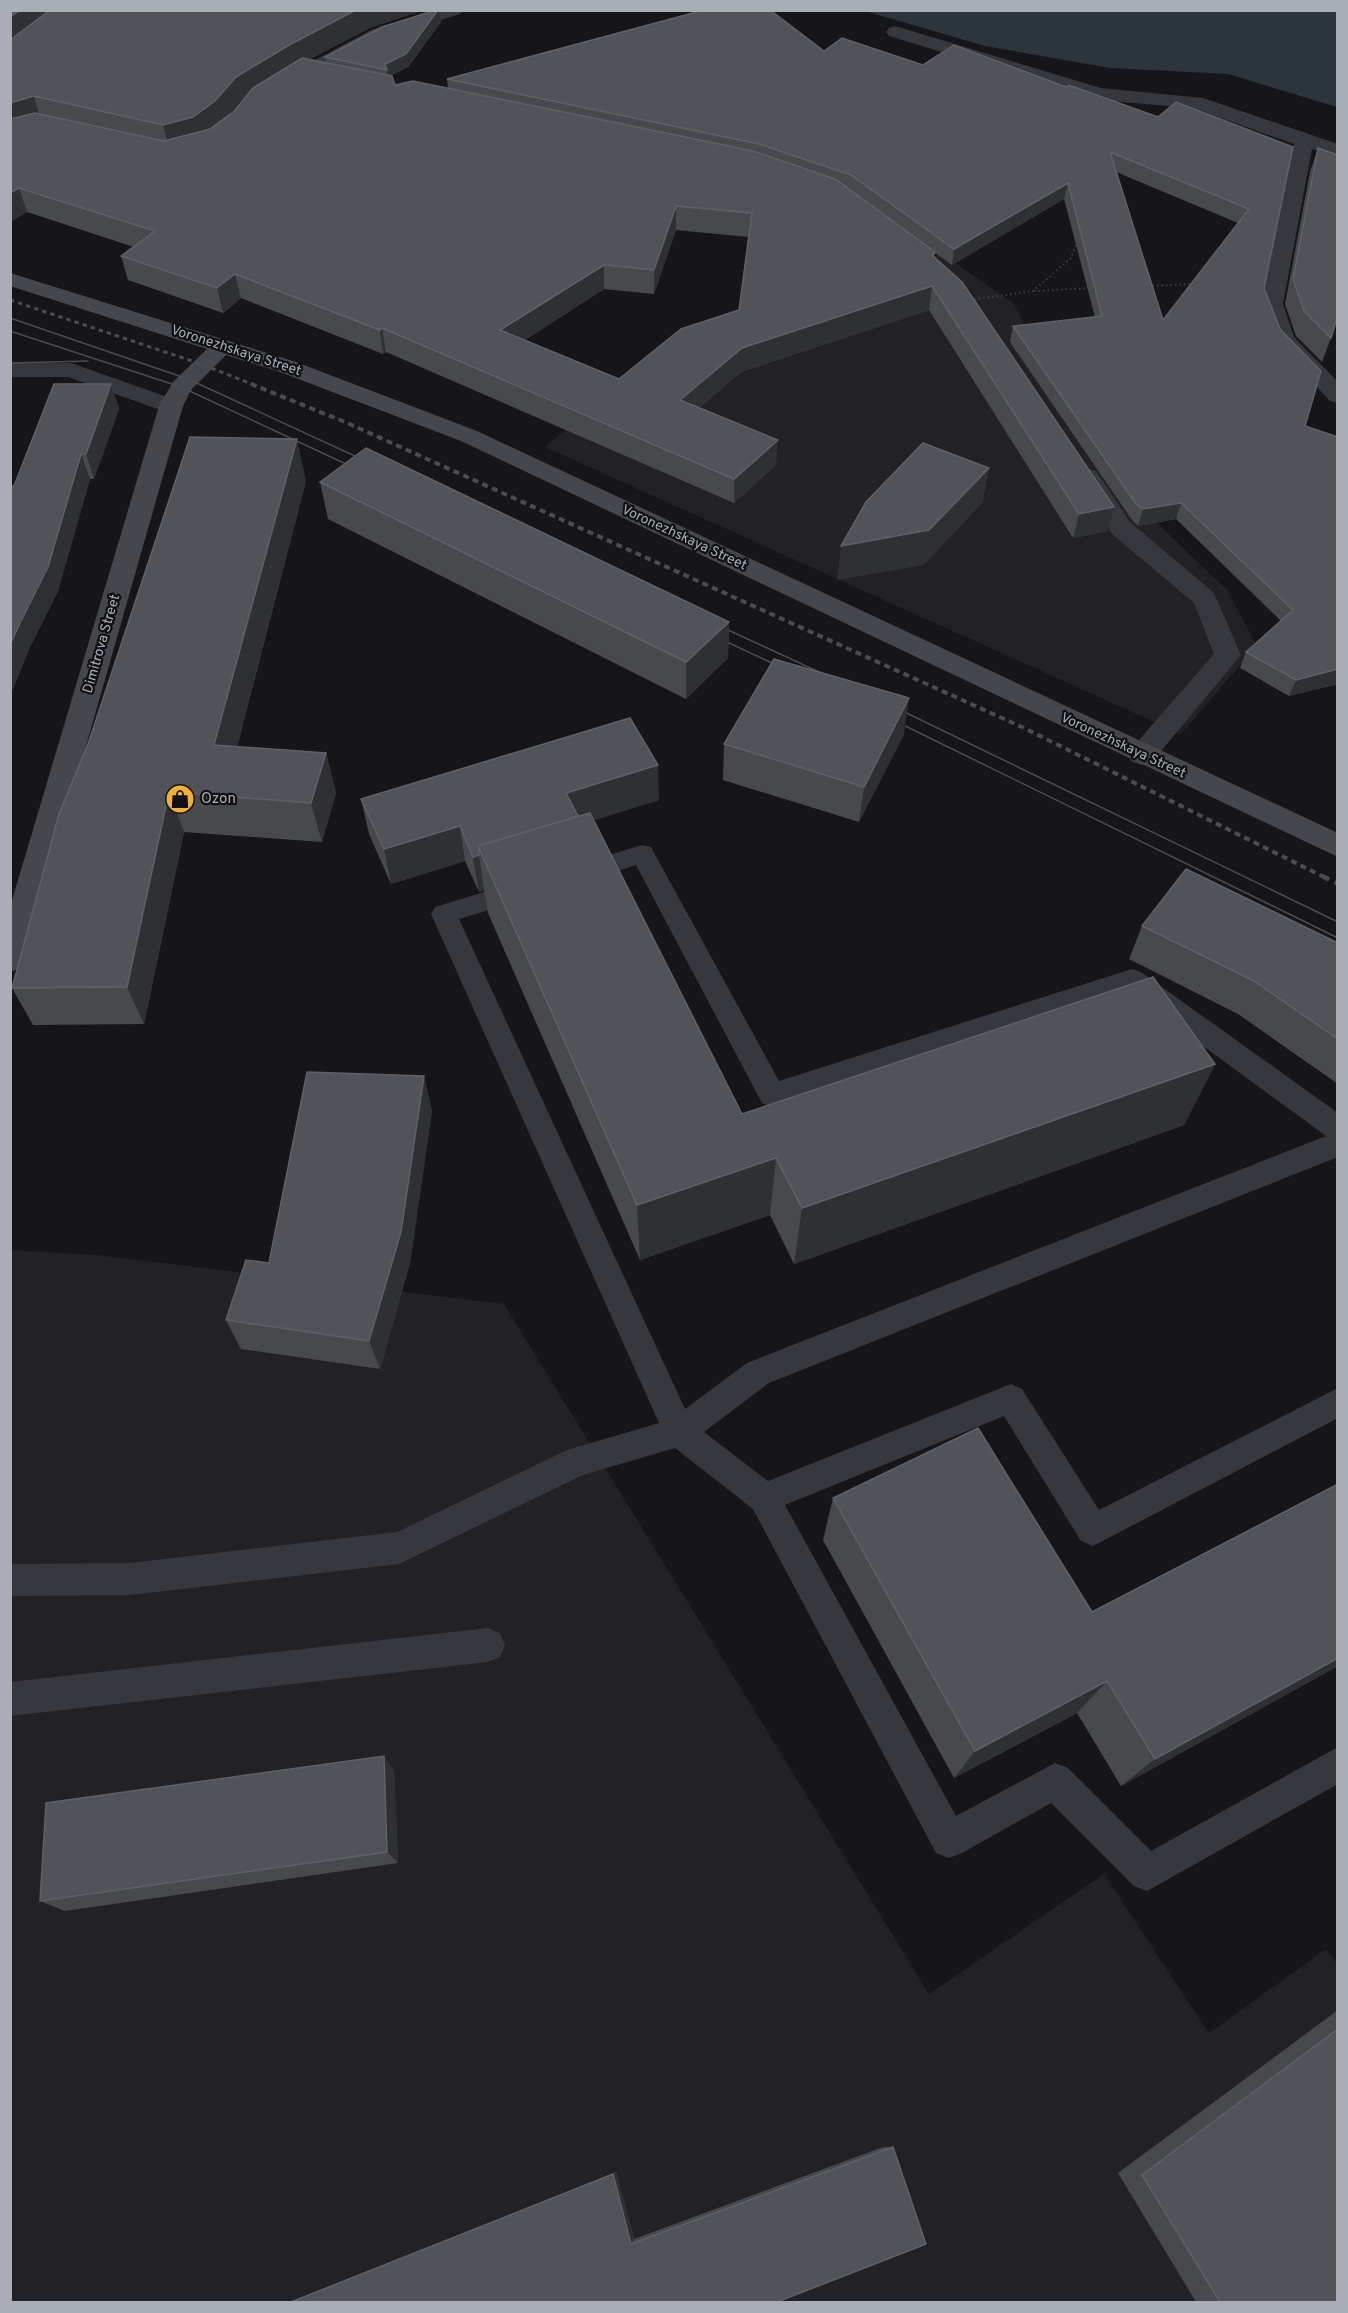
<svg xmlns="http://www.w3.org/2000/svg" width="1348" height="2313" font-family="Overpass,sans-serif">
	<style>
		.built { fill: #222225 }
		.water { fill: #2c353c }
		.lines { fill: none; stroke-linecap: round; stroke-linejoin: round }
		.path { stroke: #3d3f44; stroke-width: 2; stroke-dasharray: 1.5 3; stroke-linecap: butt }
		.lane { fill: #37383d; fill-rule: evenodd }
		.street { fill: #37383d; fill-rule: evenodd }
		.secondary { fill: #45474d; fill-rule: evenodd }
		.tram { stroke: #4a4c52; stroke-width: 1.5 }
		.rail-far2 { stroke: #4a4c52; stroke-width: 3; stroke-dasharray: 4.5 4; stroke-linecap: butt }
		.rail-far1 { stroke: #4a4c52; stroke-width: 4; stroke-dasharray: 6 4.5; stroke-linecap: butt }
		.rail { stroke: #4a4c52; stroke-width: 4.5; stroke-dasharray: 8 6; stroke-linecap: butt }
		.wall { fill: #47494d; fill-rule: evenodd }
		.shaded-wall { fill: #2f3033 }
		.building { fill: #525359; stroke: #5f6168; stroke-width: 1.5; fill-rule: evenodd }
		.labels { text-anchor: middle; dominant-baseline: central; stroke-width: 4.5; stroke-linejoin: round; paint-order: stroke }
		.far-street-label { font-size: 14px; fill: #a8adb8; stroke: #111113 }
		.poi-label { font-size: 15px; fill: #a8adb8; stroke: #111113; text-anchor: start }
	</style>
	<rect width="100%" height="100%" fill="#161618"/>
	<path class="built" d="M942 254 1013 303 1100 463 1126 493 1227 590 1257 646 1181 734 545 447 661 348Z
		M10 1250 96 1255 504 1304 929 1994 1104 1874 1209 2033 1326 1949 1338 1965 1337 2302H11Z"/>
	<path class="water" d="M865 11H1337V107L1228 74 1110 68 985 46Z"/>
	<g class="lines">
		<path class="path" d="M1148 286 1194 284
			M1034 291 1092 288
			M970 300 1033 291 1071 258 1078 239"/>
		<path class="lane" d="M642 845 651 847 779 1081 1132 969 1141 972 1338 1113V1157L769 1383 704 1432 768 1481 1011 1384 1022 1389 1099 1510 1338 1388V1418L1093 1546 1081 1541 1004 1416 785 1505 956 1816 1055 1763 1068 1768 1151 1851 1338 1747V1784L1147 1891 1134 1886 1051 1803 962 1853 949 1858 936 1853 753 1509 675 1448 583 1475 399 1564 130 1595 10 1596V1564L130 1563 397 1532 567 1450 659 1423 431 914 435 907 523 880 532 883 536 890 532 897 459 919 685 1409 747 1363 1326 1136 1128 991 772 1107 762 1103 636 865 578 884 569 881 565 874 569 867Z
			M488 1628 500 1633 505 1645 500 1657 488 1662 10 1716V1682Z"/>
		<path class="street" d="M434 10H463L460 14 383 38 292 88 285 90 275 84 278 80 371 30Z
			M895 26 1101 88 1203 98 1338 144V156L1312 149 1283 304 1294 337 1338 382V403L1330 401 1276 344 1261 304 1294 144 1193 108 1099 100 889 36 886 32 889 28Z
			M10 363H71L179 401 183 406 179 411H163L68 377H10Z
			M1087 469 1096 471 1130 522 1214 593 1241 655 1152 762 1142 765 1132 762 1128 755 1132 748 1214 654 1194 603 1112 534 1075 476 1078 471Z"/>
		<path class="secondary" d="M10 273 296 362 477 431 1338 833V857L461 441 280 372 226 355 191 390 183 406 25 960 21 968 10 972V907L159 406 173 382 207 349 10 286Z"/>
		<path class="tram" d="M10 318 188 379 370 463
			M10 331 181 387 361 471
			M10 363 88 361
			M713 623 832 678
			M714 636 785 669
			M892 706 1338 922
			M891 719 1338 938"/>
		<path class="rail-far2" d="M10 300 201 364 254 385"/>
		<path class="rail-far1" d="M251 384 345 422 1022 727 1326 878"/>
		<path class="rail" d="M1322 876 1338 884"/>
	</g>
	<path class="wall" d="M10 10 370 28 310 59 326 63 325 57 436 10H439L441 22 408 67 389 76 395 85 448 88 447 79 824 51 923 65 1066 87 1158 117 1293 147 1264 288 1305 426 1338 684 1289 696 1240 668 1246 652 1281 621 1176 519 1138 526 1132 520 1010 342 1013 326 1095 317 1064 199 952 265 935 253 934 257 1108 531 1073 538 929 310 741 372 699 408 776 465 734 503 386 352 383 354 241 298 223 313 128 280 121 256 134 247 27 212 10 222ZM244 98 233 112 228 115 241 100ZM1116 172 1238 223 1163 320ZM676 230 748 237 739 310 619 379 525 340 604 289 654 294Z
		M1318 148 1331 338 1322 362 1296 336 1285 304 1310 172Z
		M111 384 119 409 94 479H90L58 591 30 647 10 696V486H14Z
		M306 481 237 747 326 753 336 793 322 842 184 832 144 1024 33 1025 12 988Z
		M320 482 729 622 728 658 686 699 328 519Z
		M904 734 859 822 723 780 724 744Z
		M361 799 659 800 594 820 742 1114 1215 1064 1184 1125 794 1264 770 1215 640 1260 488 913 484 890 479 892 465 861 391 884 369 834Z
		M1142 926 1338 943V1084L1238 1014 1129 959Z
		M432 1110 410 1263 380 1369 241 1349 226 1320 269 1263Z
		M1338 1484V1666L1121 1786 1077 1713 954 1778 823 1540 833 1498 1092 1612Z
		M394 1770 398 1863 65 1911 40 1901Z
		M1338 2010V2302H1196L1118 2173Z
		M883 2147H893L777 2302H291L616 2172 634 2239Z"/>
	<path class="shaded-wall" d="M20 10H59L10 46V17Z
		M356 10H425L370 28 295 67 241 100 220 124 169 149 163 125 236 77 291 44Z
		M438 10H439L441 22 408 67 388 77 385 64Z
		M34 96 41 120 10 129V103Z
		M1068 183 1064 199 952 265 954 249Z
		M19 188 27 212 10 222V193Z
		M676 206V230L654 294V270Z
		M604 265V289L503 354 500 330Z
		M235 274 241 298 223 313 217 288Z
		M932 286 929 310 741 372 680 424V400L742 348Z
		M382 328 386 352 383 354 380 330Z
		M111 384 119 409 94 479 86 454Z
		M297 439 306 481 227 785 214 745Z
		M778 440 776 465 734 503V479Z
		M81 454 90 479 58 591 30 647 10 696V645Z
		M989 468 983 502 924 565 837 580 841 546Z
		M1181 503 1176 519 1138 526 1143 509Z
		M1114 507 1108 531 1073 538 1079 514Z
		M729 622 728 658 686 699V662Z
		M1338 669V684L1289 696 1296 680Z
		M909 698 904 734 859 822 864 787Z
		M326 753 336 793 322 842 311 803Z
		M658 765 659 800 569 828 566 793Z
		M169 792 184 832 144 1024 127 987Z
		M460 826 465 861 391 884 384 849Z
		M479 855 484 890 479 892 473 857Z
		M1215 1064 1184 1125 794 1264 802 1208Z
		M424 1076 432 1110 410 1263 380 1369 369 1341Z
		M776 1158 770 1215 640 1260 637 1205Z
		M1338 1658V1666L1121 1786 1155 1759Z
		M1107 1681 1077 1713 954 1778 975 1751Z
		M384 1756 394 1770 398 1863 387 1852Z
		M616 2172 634 2239 631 2244 613 2174Z"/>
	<path class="building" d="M10 10H20L10 17Z
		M50 10H356L291 44 236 77 215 101 193 117 163 125 34 96 10 103V40Z
		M436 10H438L406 54 385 64 387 70 325 57 382 27Z
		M704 10H770L824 51 842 38 923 65 954 45 1066 87 1069 85 1158 117 1176 102 1293 147 1264 288 1280 329 1321 371 1305 426 1338 437V669L1296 680 1246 652 1293 610 1181 503 1143 509 1136 504 1013 326 1102 316 1068 183 954 249 851 175 759 144 447 79ZM1110 152 1249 209 1163 320Z
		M302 58 392 76 395 85 413 81 753 151 835 179 931 249 935 253 932 255 962 282 1114 507 1079 514 932 286 742 348 680 400 778 440 734 479 382 328 380 330 235 274 217 288 121 256 155 231 19 188 10 193V119L35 113 164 141 210 129 233 112 253 88ZM676 206 752 213 739 310 681 329 619 379 500 330 604 265 654 270Z
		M1318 148 1338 155V315L1331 338 1304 311 1293 279Z
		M54 384H111L86 454H81L48 567 20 623 10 645V486H14Z
		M190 437 297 439 214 745 326 753 311 803 169 792 127 987 12 988 59 814 88 744Z
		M923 443 989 468 929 530 841 546 866 502Z
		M366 448 729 622 686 662 320 482Z
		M774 659 909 698 864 787 724 744Z
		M630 718 658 765 566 793 578 816 478 846 479 855 473 857 460 826 384 849 361 799Z
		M590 813 742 1114 1153 977 1215 1064 802 1208 776 1158 637 1205 478 846Z
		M1186 869 1338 943V1039L1254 981 1142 926Z
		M307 1072 424 1076 401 1232 369 1341 226 1320 246 1260 269 1263Z
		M978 1428 1092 1612 1338 1484V1658L1155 1759 1107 1681 975 1751 833 1498Z
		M384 1756 387 1852 40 1901 46 1803Z
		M1338 2029V2302H1220L1142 2175Z
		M893 2147 926 2244 777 2302H291L613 2174 631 2244Z"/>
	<defs>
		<g id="shop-disc" transform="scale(1.5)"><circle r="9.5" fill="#f2b134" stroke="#111113"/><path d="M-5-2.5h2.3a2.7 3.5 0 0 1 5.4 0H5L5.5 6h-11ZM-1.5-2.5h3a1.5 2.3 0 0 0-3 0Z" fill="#111"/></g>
	</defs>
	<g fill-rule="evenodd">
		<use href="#shop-disc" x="180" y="799"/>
	</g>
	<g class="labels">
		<g class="far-street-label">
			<text transform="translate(236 351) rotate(18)">Voronezhskaya Street</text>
			<text transform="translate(684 538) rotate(25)">Voronezhskaya Street</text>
			<text transform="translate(102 644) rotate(-74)">Dimitrova Street</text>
			<text transform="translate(1123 746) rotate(25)">Voronezhskaya Street</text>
		</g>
		<g class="poi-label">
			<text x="201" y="799">Ozon</text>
		</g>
	</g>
	<rect width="1348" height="2313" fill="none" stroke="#a8adb8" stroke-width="24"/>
</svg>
